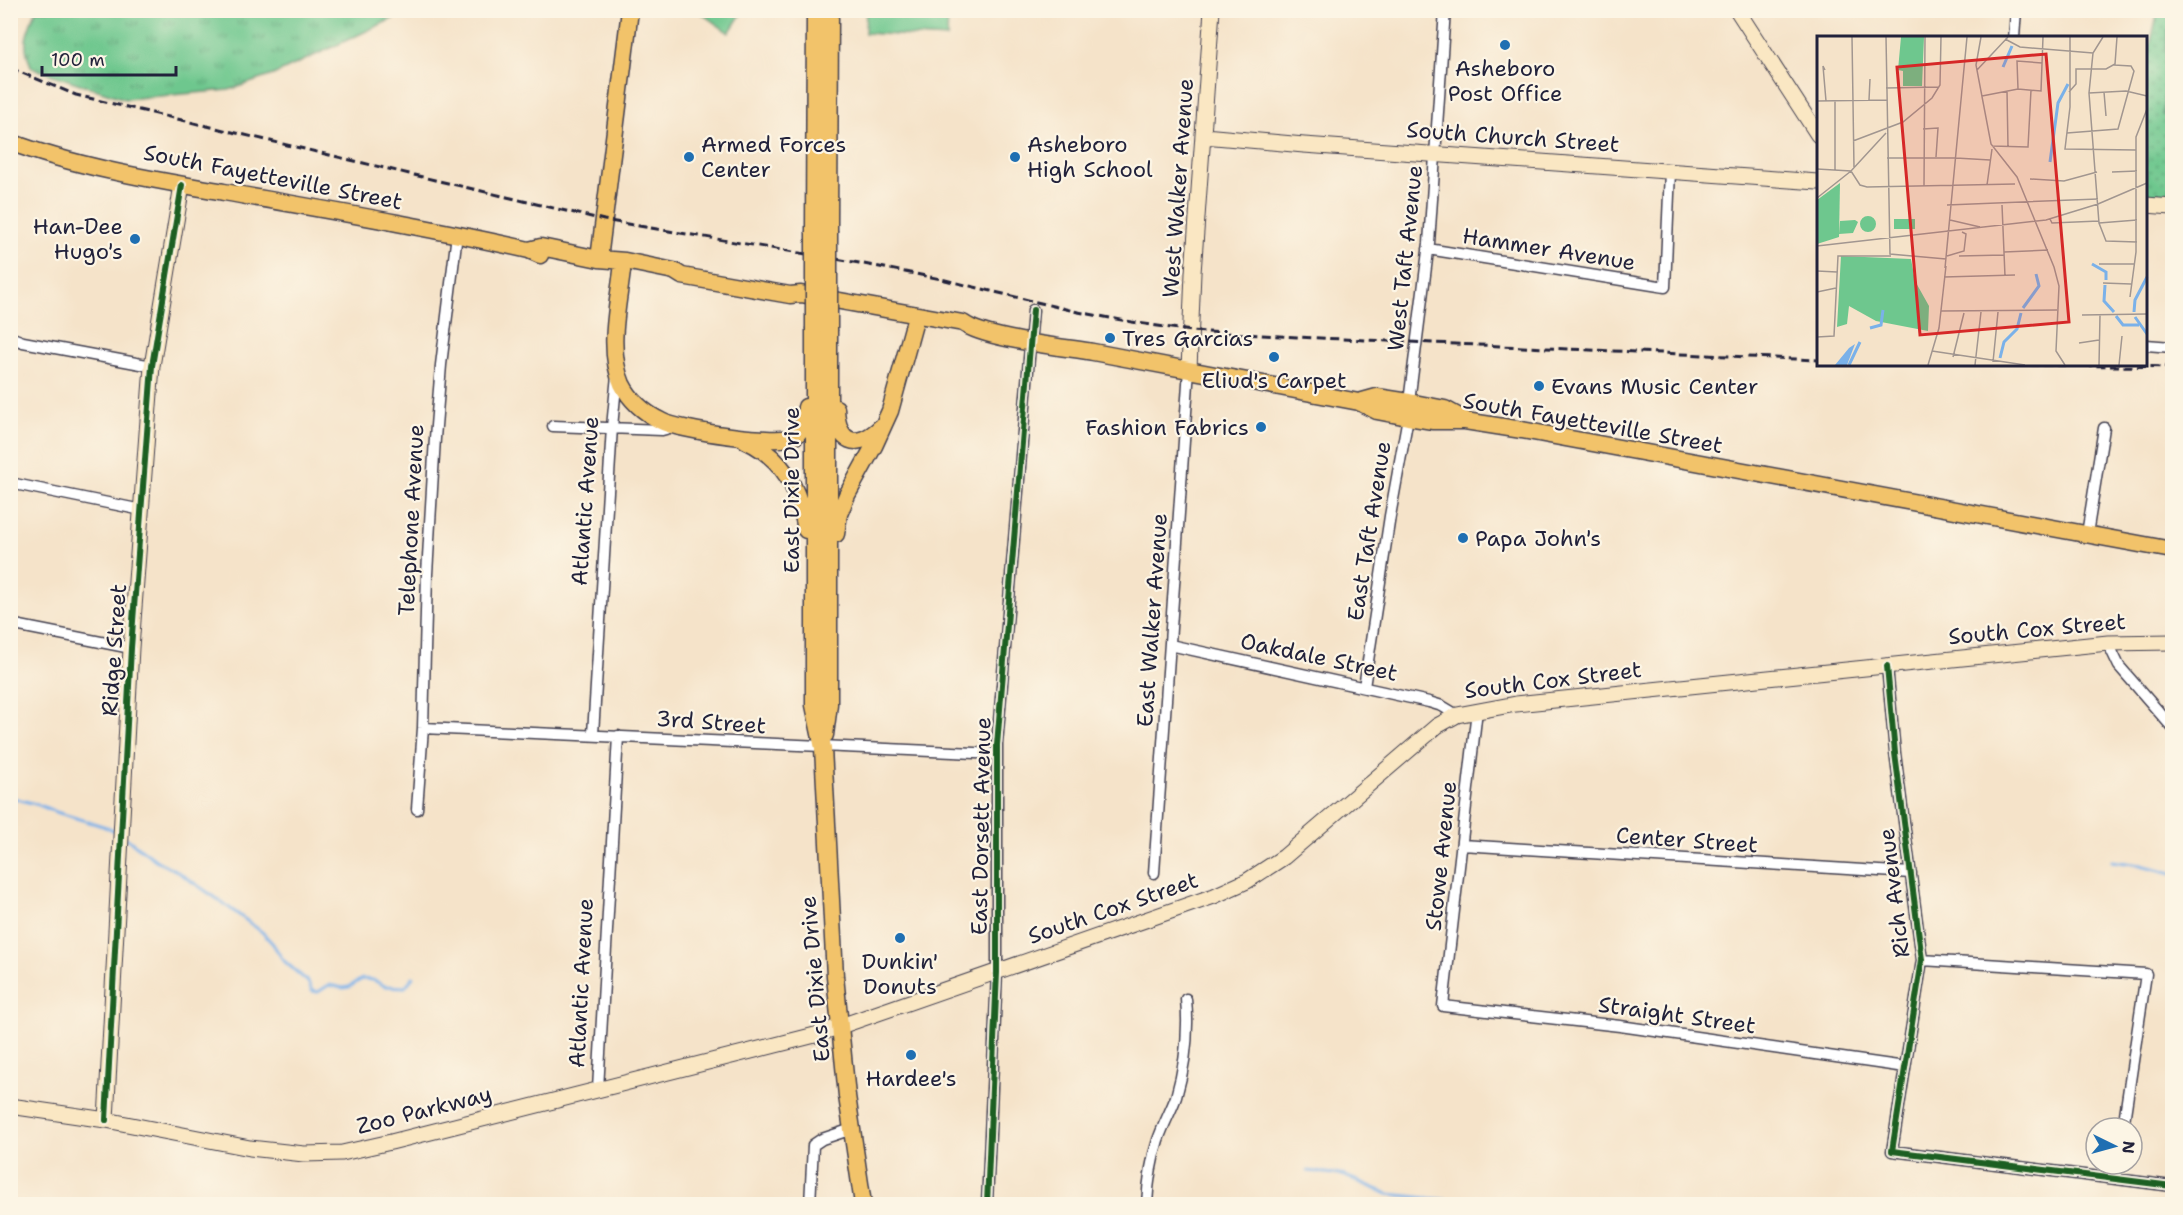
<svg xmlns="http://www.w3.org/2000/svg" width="2183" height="1215" font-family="'Shantell Sans',sans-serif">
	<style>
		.grass { fill: url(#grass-tufts); stroke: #487464; stroke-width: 1.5 }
		.park { fill: url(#park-dots); stroke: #487464; stroke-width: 1.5 }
		.garden { fill: #6ec78e; stroke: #487464; stroke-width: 1.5 }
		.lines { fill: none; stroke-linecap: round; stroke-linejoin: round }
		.stream { stroke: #7ab1e9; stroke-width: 3 }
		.street-casing { stroke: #423f50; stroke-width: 13 }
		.secondary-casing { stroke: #423f50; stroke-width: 17 }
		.primary-casing { stroke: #423f50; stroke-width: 19 }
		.street { stroke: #fff; stroke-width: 10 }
		.secondary { stroke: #fae7c3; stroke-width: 15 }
		.primary { stroke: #f2c36a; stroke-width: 16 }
		.rail { stroke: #22223b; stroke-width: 3; stroke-dasharray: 9 4.5; stroke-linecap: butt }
		.primary-bridge-casing { stroke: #423f50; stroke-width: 19; stroke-linecap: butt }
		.primary-bridge { stroke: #f2c36a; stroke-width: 16 }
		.cycleway-casing { stroke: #fcf5e5; stroke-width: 10 }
		.cycleway { stroke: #1b5e20; stroke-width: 6 }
		.poi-dot { fill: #1f6fb2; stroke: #fcf5e5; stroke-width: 2 }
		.labels { text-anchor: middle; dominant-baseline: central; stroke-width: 4.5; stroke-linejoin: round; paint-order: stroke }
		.poi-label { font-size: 22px; fill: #22223b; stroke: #fcf5e5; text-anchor: start }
		.street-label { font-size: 22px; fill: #22223b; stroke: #fcf5e5 }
		.inset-river { fill: none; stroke: #7ab1e9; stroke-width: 3 }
		.inset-road { fill: none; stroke: #a19690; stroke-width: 1.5 }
		.view { fill: #d62828; fill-opacity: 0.15; stroke: #d62828; stroke-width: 3 }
		.inset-edge { fill: none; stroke: #22223b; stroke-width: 3 }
	</style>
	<defs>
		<pattern id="grass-tufts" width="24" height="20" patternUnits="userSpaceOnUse" patternTransform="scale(1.5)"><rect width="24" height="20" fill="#6ec78e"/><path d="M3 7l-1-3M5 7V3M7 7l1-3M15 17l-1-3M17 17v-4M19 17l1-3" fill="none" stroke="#5aa175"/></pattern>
		<pattern id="park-dots" width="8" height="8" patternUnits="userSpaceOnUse" patternTransform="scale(1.5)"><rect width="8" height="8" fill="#6ec78e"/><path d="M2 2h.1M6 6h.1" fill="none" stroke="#5aa175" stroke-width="1.8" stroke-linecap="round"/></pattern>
	</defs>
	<rect width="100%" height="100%" fill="#fcf5e5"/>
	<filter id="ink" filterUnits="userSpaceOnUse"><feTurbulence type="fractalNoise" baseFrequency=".0167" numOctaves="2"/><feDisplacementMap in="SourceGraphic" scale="12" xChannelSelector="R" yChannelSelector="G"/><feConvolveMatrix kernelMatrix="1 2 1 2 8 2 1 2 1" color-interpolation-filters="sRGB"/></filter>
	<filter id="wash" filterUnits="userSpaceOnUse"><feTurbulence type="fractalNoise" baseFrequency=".008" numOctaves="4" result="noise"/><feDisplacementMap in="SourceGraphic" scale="24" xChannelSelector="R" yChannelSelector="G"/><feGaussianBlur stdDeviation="1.35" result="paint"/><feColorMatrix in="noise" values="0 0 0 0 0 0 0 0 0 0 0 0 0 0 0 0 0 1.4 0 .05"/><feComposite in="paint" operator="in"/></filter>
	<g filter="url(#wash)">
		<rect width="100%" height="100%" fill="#f5e3c9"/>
		<path class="grass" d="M36 11V10L409 11 273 75 229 90 125 99 32 68C21 44 26 34 36 11Z"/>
		<path class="park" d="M2158 11H2172V198L2146 197V50H2149Z"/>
		<path class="garden" d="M698 11H743L729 33Z
			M866 11H948L947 38 865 33Z
			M2172 27V116L2163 115 2167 30Z"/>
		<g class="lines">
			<path class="stream" d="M10 797 39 805 56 812 103 826 115 831
				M126 838 157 861 175 870 216 898 262 932 273 944 283 960 308 982 312 991 318 992 329 985 343 988 349 987 362 979 373 980 385 986 405 987 413 977
				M2112 861 2141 865 2172 873
				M1308 1171 1343 1175 1388 1194 1447 1200 1469 1204"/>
		</g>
	</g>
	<g filter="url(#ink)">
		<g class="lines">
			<g class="street-casing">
				<path id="street" d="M2014 38 2016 10
					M1428 249 1665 287 1670 171
					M10 337 23 342 152 366
					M2146 345 2172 347
					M1409 402 1429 243 1445 10
					M553 426 662 430 673 427
					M10 483 142 510
					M2087 534 2104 428
					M10 624 131 648
					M2108 643 2119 666 2172 727
					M1170 645 1429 702 1442 706 1457 715
					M1887 666 1895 753 1922 960 1892 1151 2172 1186
					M1364 687 1390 516 1408 417
					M1477 710 1443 1006 1620 1026 1905 1067
					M423 728C614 735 805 747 997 754
					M593 734 612 427 617 375
					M417 809 423 728 427 574 435 438 441 365 457 234
					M1462 845 1911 873
					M1154 873 1189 369
					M1922 960 2146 974 2123 1128
					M598 1089 618 736
					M2115 1178 2117 1164
					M810 1204 813 1145 822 1139 852 1129
					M987 1204 997 972V745L1033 310
					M1147 1204C1148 1183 1151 1161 1158 1140 1163 1125 1171 1111 1176 1097 1185 1066 1189 1031 1186 999"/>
			</g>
			<g class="secondary-casing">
				<path id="secondary" d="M1737 10 1818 135
					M1204 136 1304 145 1818 182
					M2146 205 2172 207
					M1189 369 1193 273 1212 10
					M10 1106 106 1120 250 1148 304 1154 342 1153 391 1142 815 1035 1214 896 1247 881 1284 857 1437 726 1457 715 1516 704 2108 643 2172 642
					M106 1120 131 648 152 366 182 185"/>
			</g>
			<g class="primary-casing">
				<path id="primary" d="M10 142C76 167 155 180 224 192 326 210 428 227 529 250L540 255
					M814 231 815 10
					M829 231 830 10
					M529 250 541 247 599 259 625 261 674 271 682 276 790 295 801 294 963 323C984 339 1063 347 1093 352 1182 368 1270 386 1359 402L1377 411 1408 417 1433 421H1465L1522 430 2172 550
					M599 259 630 10
					M622 271C618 306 607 350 622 384 630 400 645 413 661 421 677 430 781 446 795 436 804 430 805 416 806 407
					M814 329V705L823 748 835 976 847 1096 863 1204
					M1359 402 1377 397 1409 402 1445 409 1465 420
					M836 408C837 443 856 451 881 427
					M745 440C784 458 799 489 806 530
					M836 534 839 514 847 495 874 446 890 411 914 324
					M825 735 829 704V331"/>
			</g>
			<use href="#street" class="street"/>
			<use href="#secondary" class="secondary"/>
			<use href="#primary" class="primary"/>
			<path class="rail" d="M10 68 76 95 604 220 859 263 941 279 1078 312 1132 322 1191 331 1297 337 1818 360
				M2002 364 2172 367"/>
			<g class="primary-bridge-casing">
				<path id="primary-bridge" d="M829 231V331
					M814 329V231"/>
			</g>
			<use href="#primary-bridge" class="primary-bridge"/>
			<g class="cycleway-casing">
				<path id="cycleway" d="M1887 666 1895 753 1922 960 1892 1151 2172 1186
					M106 1120 131 648 152 366 182 185
					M987 1204 997 972V745L1033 310"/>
			</g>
			<use href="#cycleway" class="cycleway"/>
		</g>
	</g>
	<g class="poi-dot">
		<circle cx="1505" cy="45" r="6"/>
		<circle cx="689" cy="157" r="6"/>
		<circle cx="1015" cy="157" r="6"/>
		<circle cx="135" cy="239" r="6"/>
		<circle cx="1110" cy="338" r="6"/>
		<circle cx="1274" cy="357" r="6"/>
		<circle cx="1539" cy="386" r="6"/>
		<circle cx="1261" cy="427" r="6"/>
		<circle cx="1463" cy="538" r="6"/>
		<circle cx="900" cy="938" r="6"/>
		<circle cx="911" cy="1055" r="6"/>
	</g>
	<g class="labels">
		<g class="poi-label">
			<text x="1505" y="68" text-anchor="middle">Asheboro<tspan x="1505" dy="25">Post Office</tspan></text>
			<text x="701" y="144">Armed Forces<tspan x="701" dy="25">Center</tspan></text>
			<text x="1027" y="144">Asheboro<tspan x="1027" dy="25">High School</tspan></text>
			<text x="123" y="226" text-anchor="end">Han-Dee<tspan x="123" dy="25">Hugo's</tspan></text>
			<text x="1122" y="338">Tres Garcias</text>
			<text x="1274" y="380" text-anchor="middle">Eliud's Carpet</text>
			<text x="1551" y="386">Evans Music Center</text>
			<text x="1249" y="427" text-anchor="end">Fashion Fabrics</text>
			<text x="1475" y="538">Papa John's</text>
			<text x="900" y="961" text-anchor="middle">Dunkin'<tspan x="900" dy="25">Donuts</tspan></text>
			<text x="911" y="1078" text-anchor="middle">Hardee's</text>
		</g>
		<g class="street-label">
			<text transform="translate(1513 137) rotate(4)">South Church Street</text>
			<text transform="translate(273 177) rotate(11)">South Fayetteville Street</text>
			<text transform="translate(1178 188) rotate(-86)">West Walker Avenue</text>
			<text transform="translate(1549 249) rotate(9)">Hammer Avenue</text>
			<text transform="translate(1405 258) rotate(-84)">West Taft Avenue</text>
			<text transform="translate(1593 423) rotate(10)">South Fayetteville Street</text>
			<text transform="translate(791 490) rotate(-90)">East Dixie Drive</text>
			<text transform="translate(585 501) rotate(-86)">Atlantic Avenue</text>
			<text transform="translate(411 520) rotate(-87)">Telephone Avenue</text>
			<text transform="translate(1369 531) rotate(-81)">East Taft Avenue</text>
			<text transform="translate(1152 620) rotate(-86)">East Walker Avenue</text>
			<text transform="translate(2037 629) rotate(-5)">South Cox Street</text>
			<text transform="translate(114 650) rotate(-86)">Ridge Street</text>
			<text transform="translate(1319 657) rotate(12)">Oakdale Street</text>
			<text transform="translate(1553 680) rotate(-7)">South Cox Street</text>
			<text transform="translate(711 722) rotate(4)">3rd Street</text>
			<text transform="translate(981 826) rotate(-89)">East Dorsett Avenue</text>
			<text transform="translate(1687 840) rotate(4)">Center Street</text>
			<text transform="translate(1441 856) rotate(-84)">Stowe Avenue</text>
			<text transform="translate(1894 893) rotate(-97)">Rich Avenue</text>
			<text transform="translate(1113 908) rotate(-19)">South Cox Street</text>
			<text transform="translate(815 979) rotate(-95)">East Dixie Drive</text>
			<text transform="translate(581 983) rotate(-87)">Atlantic Avenue</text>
			<text transform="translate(1677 1015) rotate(8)">Straight Street</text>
			<text transform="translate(424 1110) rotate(-14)">Zoo Parkway</text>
		</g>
	</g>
	<g transform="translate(1817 36)">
		<rect width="330" height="330" fill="#f5e3c9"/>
		<path d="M24 220 94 223 98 245 112 270 111 295 59 285 32 270 30 288 20 291Z" fill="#6ec78e"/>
		<path d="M23 147 22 201 0 208V164Z" fill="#6ec78e"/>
		<path d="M84 1H107L105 50H86V35L81 34Z" fill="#6ec78e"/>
		<path d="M43 188a8 8 0 1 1 16 0a8 8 0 1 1-16 0ZM77 183H98V193H77ZM23 185 38 184 41 186 36 197 22 198Z" fill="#6ec78e"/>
		<path d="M38 308 30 329H18L32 312Z" fill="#7ab1e9"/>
		<path class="inset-river" d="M186 31 195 10M233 126 241 67 251 48M275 228 289 236V244M288 249 287 265 297 276M206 272 222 250 219 238M317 276 318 264 330 241M299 280 306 289H322M318 281 330 298M53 292 64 289 66 274M183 322 187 306 200 293 204 277M32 329 43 306"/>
		<path class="inset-road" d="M35 1 37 132M69 1 73 218 129 223M164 1 159 29 174 108 200 141 237 231 242 250 239 315 248 329M253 1V71L248 113 319 114M286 1 276 17 272 57 282 187 289 205 320 206M188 3 203 11 276 17M8 34 6 30 9 65M160 34 191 1M69 52 122 51M201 53 200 25 225 27M190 55 191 111M252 56 259 48V33H289L298 28 300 1M287 56 289 80M272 57 309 55 330 60M165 60 201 53 224 55 226 1M52 64 53 43M0 65 70 64M106 93 121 92 119 121M250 97 301 93 317 35 314 30 297 29M36 105 86 86 115 62 123 49 124 1M175 110 211 111 214 54M70 122H138M139 122 173 124M0 133 34 135 43 149 50 151 198 148M18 134V65M295 136 320 135M213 143 247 145 280 136M170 149 175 113M107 150 108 1M0 162 34 135 69 97M130 169 281 163M185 169 188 240M233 183 235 187 282 185M133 184 163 191M282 187 320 184M0 210 229 184 281 168 330 147M187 216 231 214M130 220 147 215 149 198 145 196M142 220 187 219M282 228H317M128 232 150 1M0 235 20 236M127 241 198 239M286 247 314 248M0 256 19 252M313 261 319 216V101L330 73M124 275 240 274M265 279 330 278M0 301 17 300 21 220H74M262 307 282 304M115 315 208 329M136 321 147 277M176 326 181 276M111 329 122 292 129 230M158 329 164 276M282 329 283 279M302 329 305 300"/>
		<path class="view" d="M229 18 252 286 103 299 80 31Z"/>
		<rect width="330" height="330" class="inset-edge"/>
	</g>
	<rect width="2183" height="1215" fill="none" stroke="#fcf5e5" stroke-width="36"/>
	<g transform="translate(2114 1146) rotate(95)"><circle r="28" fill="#fcf5e5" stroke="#a5a1a1" stroke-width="1.5"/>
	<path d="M0-4.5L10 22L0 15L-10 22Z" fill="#1f6fb2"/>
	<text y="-9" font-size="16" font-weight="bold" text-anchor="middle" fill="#22223b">N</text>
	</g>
	<path d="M42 66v9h134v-9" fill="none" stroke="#22223b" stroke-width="3"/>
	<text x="51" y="66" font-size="18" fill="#22223b" stroke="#fcf5e5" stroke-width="4.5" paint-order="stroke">100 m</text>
</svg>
